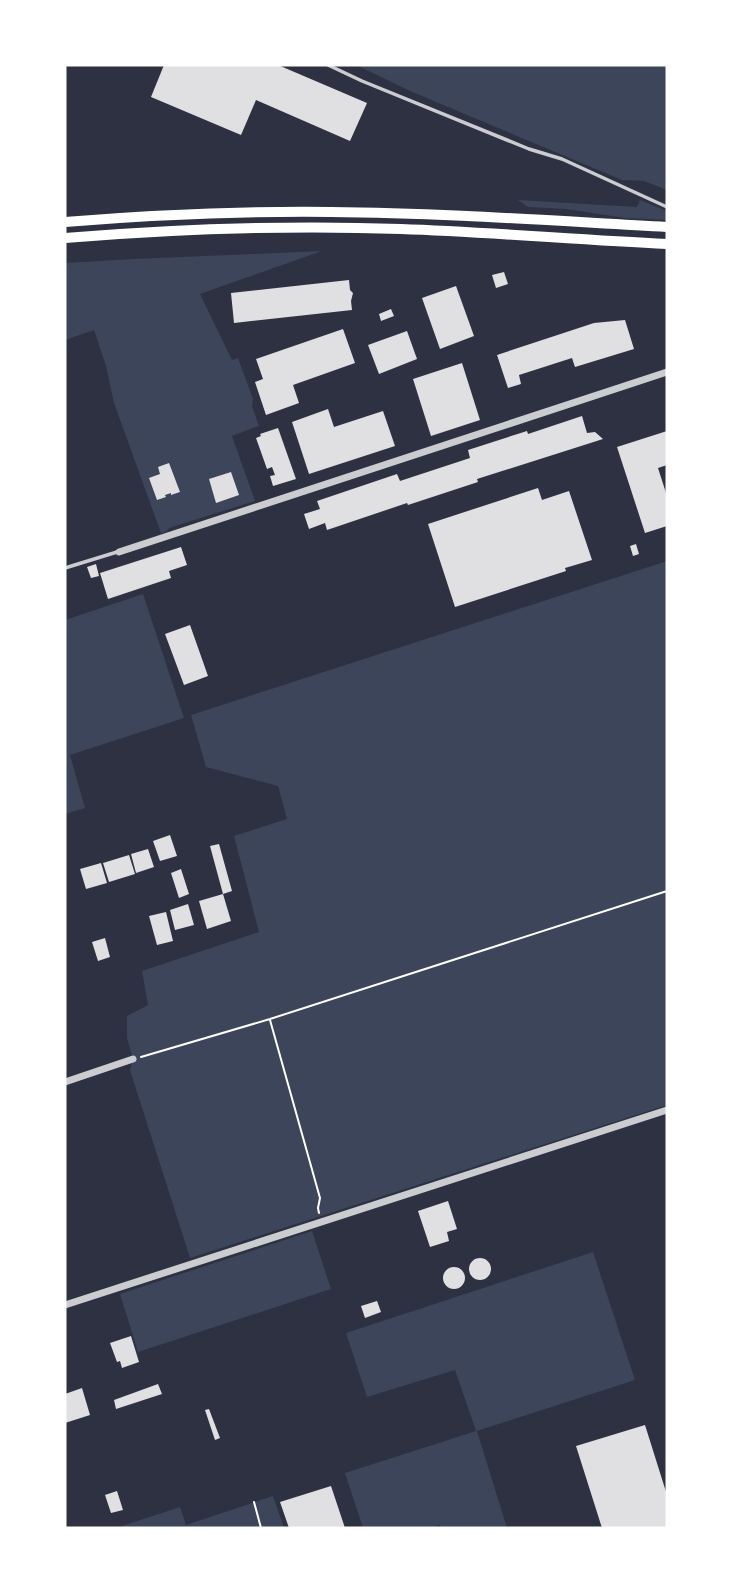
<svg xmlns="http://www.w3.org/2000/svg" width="732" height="1593" font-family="'Noto Serif',serif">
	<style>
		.green { fill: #3c4559 }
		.building { fill: #e0e0e3 }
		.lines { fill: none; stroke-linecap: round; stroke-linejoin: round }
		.path { stroke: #fff; stroke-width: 2 }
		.service { stroke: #caccd0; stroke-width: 3.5 }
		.minor { stroke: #caccd0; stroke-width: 7 }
		.secondary { stroke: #fff; stroke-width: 10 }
	</style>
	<rect width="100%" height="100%" fill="#2d3142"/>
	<path class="green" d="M356 65H667V190L644 181 622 180 410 91Z
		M518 200 637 207 640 200 667 211V220L625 218 566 209 528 207Z
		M322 251 200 294 232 360 238 358 253 399 252 406 259 426 232 436 255 501 169 528 167 531 161 533 114 403 106 366 94 330 65 340V263L133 259Z
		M667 561V1105L190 1258 130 1070 133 1059 127 1038V1016L148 1005 142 971 259 932 234 836 287 819 278 786 206 767 191 715Z
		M143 594 184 718 70 755 85 808 65 814V620Z
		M312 1231 331 1289 138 1352 120 1294Z
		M593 1252 635 1380 477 1431 507 1528H441L440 1525 431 1528H363L345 1473 476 1431 455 1370 367 1397 346 1333Z
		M273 1496 284 1528H116L180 1507 186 1525Z"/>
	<path class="building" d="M164 65H278L367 103 350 141 256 100 241 135 151 97Z
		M504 272 508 284 496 288 492 275Z
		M349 280 350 290 353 293 351 301 352 310 234 323 231 293Z
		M456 286 474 336 440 349 422 298Z
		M391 309 394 316 381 321 379 314Z
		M625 320 634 349 575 367 572 358 519 375 521 384 508 388 497 355 594 323Z
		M343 329 355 363 293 385 299 403 266 415 255 382 263 379 256 359Z
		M407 331 417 359 379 374 368 345Z
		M462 363 480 420 431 436 413 379Z
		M328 409 334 427 383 411 395 446 309 474 292 422Z
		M582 416 587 433 595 432 603 439 477 479 478 482 408 505 407 503 327 530 325 523 309 529 304 514 320 509 317 501 397 474 400 481 470 458 468 450 527 431 528 434Z
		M278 428 296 479 273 486 270 476 275 475 272 467 267 469 256 438 261 436 260 434Z
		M667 431V465L658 468 667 496V526L645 533 617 447Z
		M169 463 180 492 171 495V493L165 495 166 497 157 500 149 478 160 474 158 467Z
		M231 472 239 495 216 503 209 479Z
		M538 488 542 500 569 491 592 560 565 568 566 571 455 607 428 524Z
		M636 544 639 554 633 556 630 546Z
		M181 547 187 565 169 571 171 578 108 599 100 573Z
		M96 564 99 576 91 578 87 567Z
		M190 625 208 676 184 685 165 634Z
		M170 835 177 856 160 861 153 841Z
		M219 844 232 891 223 894 231 921 207 929 199 901 223 894 210 846Z
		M148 849 154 867 136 873 131 854Z
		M129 855 135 874 109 882 103 863Z
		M101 863 107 883 86 889 80 869Z
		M181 869 189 894 179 898 171 873Z
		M188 904 194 925 175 930 170 910Z
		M166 912 173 941 157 945 149 916Z
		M105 938 110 957 98 961 92 942Z
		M448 1201 457 1229 447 1232 449 1241 430 1247 418 1211Z
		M469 1269a11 11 0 1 1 22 0a11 11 0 1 1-22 0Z
		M443 1278a11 11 0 1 1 22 0a11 11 0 1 1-22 0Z
		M377 1301 381 1312 365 1318 361 1306Z
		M131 1336 139 1362 122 1368 120 1361 117 1362 110 1343Z
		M158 1384 162 1394 116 1409 114 1400Z
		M82 1388 90 1415 65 1423V1394Z
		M209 1409 220 1438 215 1440 205 1410Z
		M645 1425 667 1495V1528H602L576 1446Z
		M331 1486 345 1528H289L280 1502Z
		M117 1491 123 1510 111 1513 105 1495Z"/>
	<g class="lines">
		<path class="path" d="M270 1020 320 1198 318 1208 319 1213
			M141 1057 270 1019 667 891
			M254 1502 261 1528"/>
		<path class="service" d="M328 65 362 81 529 149 562 159 667 207
			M65 568 117 552"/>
		<path class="minor" d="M119 552 667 372
			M65 1082 133 1059
			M65 1305 667 1110"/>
		<path class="secondary" d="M65 222C153 215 242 211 331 212 443 213 555 221 667 227
			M65 238C176 229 289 225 401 229 490 232 578 240 667 244"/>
	</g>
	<rect width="732" height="1593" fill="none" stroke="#ffffff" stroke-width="133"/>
</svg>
